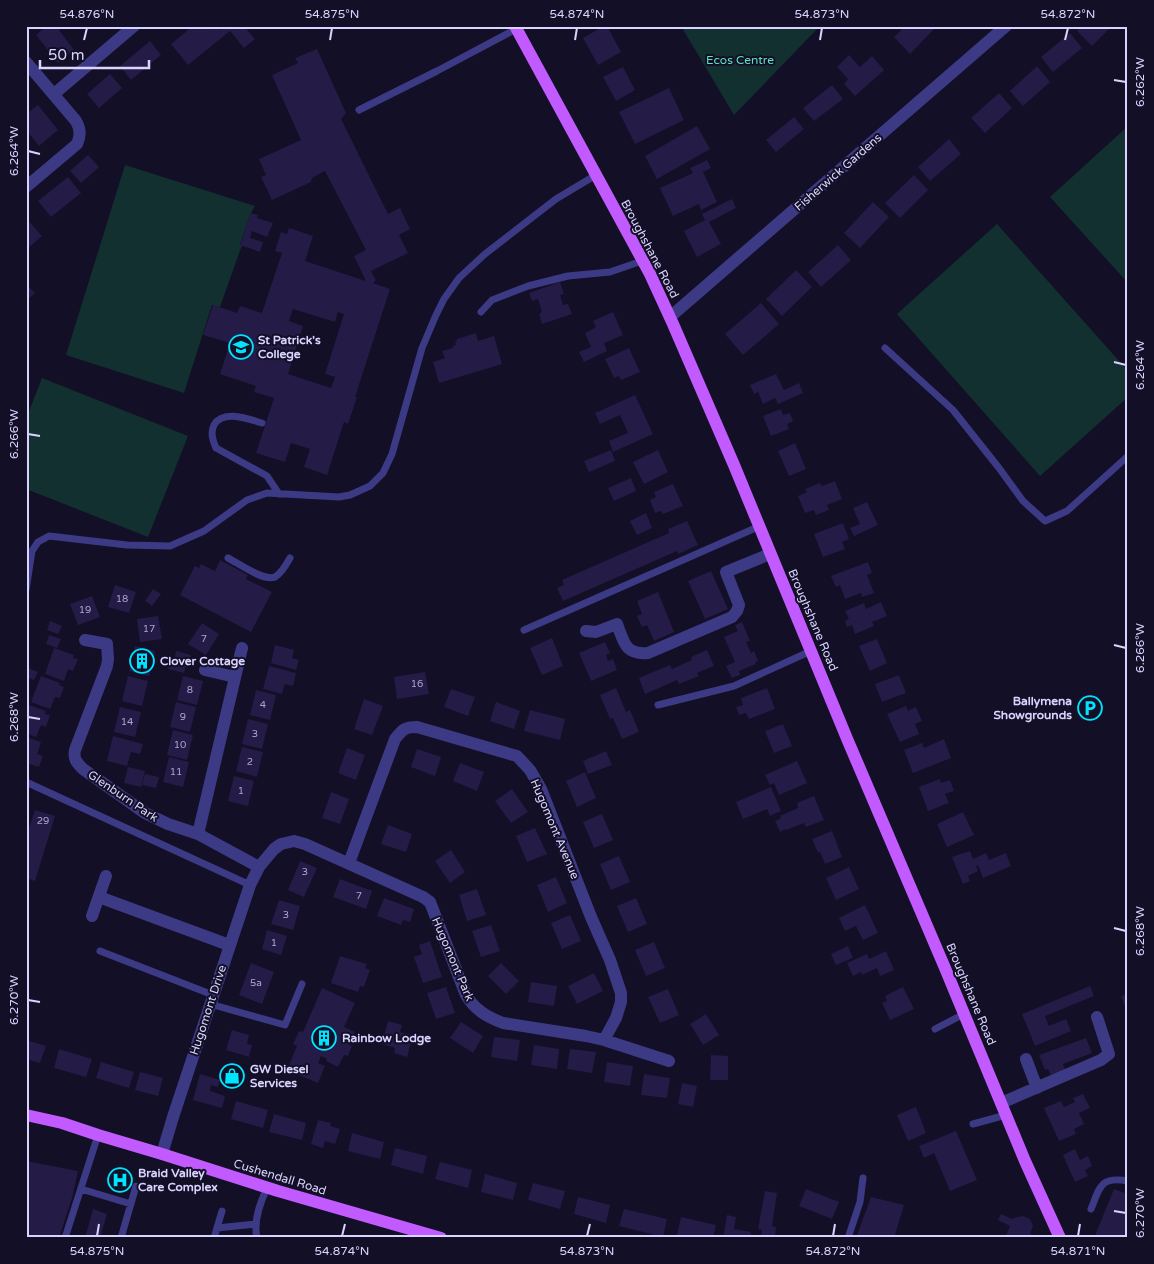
<svg xmlns="http://www.w3.org/2000/svg" width="1154" height="1264" font-family="'Varela Round',sans-serif">
	<style>
		.green { fill: #12302f }
		.building { fill: #241b47; fill-rule: evenodd }
		.lines { fill: none; stroke-linecap: round; stroke-linejoin: round }
		.lane { stroke: #3d3a85; stroke-width: 7 }
		.street { stroke: #3d3a85; stroke-width: 12 }
		.primary { stroke: #c25bff; stroke-width: 12 }
		.ticks { fill: none; stroke: #d9d4ff; stroke-width: 2 }
		.labels { text-anchor: middle; dominant-baseline: central; stroke-width: 4; stroke-linejoin: round; paint-order: stroke }
		.number-label { font-size: 10px; fill: #aca6d1 }
		.park-label { font-size: 12px; fill: #5fe0c0; stroke: #130f26 }
		.street-label { font-size: 12px; fill: #d9d4ff; stroke: #130f26 }
		.poi-label { font-size: 12px; font-weight: bold; fill: #d9d4ff; stroke: #130f26; text-anchor: start }
		.neatline { fill: none; stroke: #d9d4ff; stroke-width: 2 }
		.ticks-label { font-size: 12px; text-anchor: middle; fill: #d9d4ff }
	</style>
	<rect width="100%" height="100%" fill="#130f26"/>
	<path class="green" d="M681 26H820L734 115Z
		M1128 126V283L1050 197Z
		M125 165 255 206 251 213 240 244 242 245 220 307 212 305 184 393 66 355Z
		M997 224 1128 371V397L1040 476 897 314Z
		M42 378 188 436 148 537 26 489V419Z"/>
	<path class="building" d="M47 26H56L74 50 58 63 36 35Z
		M193 26H207L210 30 214 26H217L221 30 225 26H244L255 39 244 48 230 31 188 65 171 44Z
		M604 26H607L621 52 598 65 583 38Z
		M901 26H937L910 54 894 37 903 28Z
		M1082 26H1112L1092 46 1077 31Z
		M1070 33 1082 48 1053 72 1041 57Z
		M150 41 161 55 131 80 120 66Z
		M317 49 346 113 341 119 388 214 400 208 410 229 399 235 408 253 371 271 376 280 373 283 390 289 355 397H357L348 424 344 422 327 475 304 467 310 449 291 443 285 462 256 453 274 398 254 392 256 386 220 374 230 343 203 335 213 305 237 313 240 306 262 313 282 253 275 251 281 232 287 234 289 228 313 236 305 261 366 281 354 256 366 250 325 171 312 178 311 182 272 200 261 177 266 175 259 159 301 140 272 75 298 63 295 58ZM293 309 335 322 338 312 344 314 325 374 335 377 331 388 288 374 303 326 289 321Z
		M849 55 860 67 872 56 884 70 855 96 844 84 848 79 837 67Z
		M1037 66 1050 82 1023 106 1010 91Z
		M623 67 635 90 616 101 603 77Z
		M110 74 122 88 99 108 87 94Z
		M832 85 843 99 814 121 803 108Z
		M669 88 684 120 635 144 619 112Z
		M999 93 1012 108 985 133 971 118Z
		M38 105 58 130 39 146 26 130V114Z
		M794 117 804 129 776 152 766 140Z
		M697 126 710 149 657 179 645 156Z
		M949 139 961 154 930 181 918 167Z
		M88 155 99 167 81 183 70 171Z
		M707 160 711 168 703 172 717 202 701 210 699 204 673 216 660 188 693 173 690 168Z
		M914 175 928 190 900 218 885 203Z
		M68 177 81 193 51 217 38 201Z
		M732 199 736 208 709 222 721 244 697 257 684 231 705 220 702 214Z
		M873 202 889 217 860 248 844 233Z
		M251 213 258 215 257 218 273 223 267 237 252 231 250 238 263 242 260 252 240 245Z
		M26 218 42 236 26 250Z
		M838 245 851 260 821 287 808 272Z
		M796 270 812 287 782 316 766 299Z
		M560 282 564 294 560 295 563 305 568 304 572 314 542 324 539 314 542 312 538 299 532 301 529 293Z
		M26 284 35 293 26 301Z
		M761 303 779 324 743 355 725 334Z
		M613 312 623 335 604 343 607 351 584 362 579 352 591 347 585 333 596 327 593 321Z
		M476 333 478 341 494 336 502 364 439 383 433 362 445 358 442 351 453 348 452 346 456 345 455 342 457 341V339Z
		M629 348 640 372 621 380 619 376 614 378 605 359Z
		M776 374 784 390 799 383 803 393 778 404 775 398 763 404 758 392 754 394 750 385Z
		M635 395 653 434 613 452 609 441 628 433 620 415 600 424 595 413Z
		M781 409 783 415 790 413 793 421 787 424 789 429 771 436 763 416Z
		M795 443 806 469 789 476 778 451Z
		M611 450 615 461 589 472 584 461Z
		M658 450 668 472 644 484 633 462Z
		M631 478 636 491 614 501 608 488Z
		M835 481 842 499 827 505 829 510 816 515 814 510 805 513 798 496 807 492 805 489 820 483 822 486Z
		M673 484 683 506 663 514 661 511 655 513 650 500 656 497 654 492Z
		M867 502 878 525 854 536 850 528 860 524 853 508Z
		M646 513 652 528 637 535 630 521Z
		M687 521 698 545 678 554 677 551 563 601 557 588 564 585 562 580 669 533 668 529Z
		M843 523 849 539 842 542 845 549 823 557 814 534Z
		M220 560 248 575 246 579 272 592 251 632 180 595 195 566 199 568 201 564 215 571Z
		M868 562 872 573 867 575 874 593 862 597 861 593 845 599 840 585 836 587 831 576Z
		M711 571 728 609 705 619 688 581Z
		M115 585 136 592 129 613 108 607Z
		M153 589 161 594 152 606 145 601Z
		M658 592 674 632 654 641 647 625 642 627 637 616 642 614 637 601Z
		M92 596 100 617 78 625 70 604Z
		M881 602 887 616 872 622 874 626 855 634 852 625 847 627 845 621 849 619 845 611 864 603 866 609Z
		M158 616 162 639 140 642 137 619Z
		M50 621 62 626 58 634 47 630Z
		M742 622 750 641 746 642 751 653 754 651 758 661 755 662 756 664 739 671 740 675 732 678 726 666 735 662 724 637 738 631 735 625Z
		M202 623 219 634 206 655 188 644Z
		M49 635 61 639 57 648 46 644Z
		M552 638 563 666 542 675 530 648Z
		M877 639 887 663 870 671 859 646Z
		M605 642 610 653 606 655 608 661 613 659 617 670 591 681 579 653Z
		M275 645 294 650 292 658 299 660 296 670 271 663Z
		M135 646 155 651 149 676 129 671Z
		M54 648 74 655 73 658 78 659 73 671 68 669 64 681 45 674Z
		M707 650 714 666 697 673 699 676 679 684 677 680 645 694 639 678 670 665 672 669 692 660 691 657Z
		M176 651 191 655 189 665 186 664 184 673 168 669 170 661H174Z
		M269 666 296 673 293 686 285 684 282 694 263 689Z
		M26 667 38 672 34 680 26 677Z
		M425 672 429 694 397 699 394 677Z
		M899 675 906 693 882 702 875 684Z
		M41 676 60 683 59 685 64 687 60 698 55 697 50 709 31 702Z
		M128 676 148 681 142 706 122 701Z
		M183 676 203 681 197 705 177 700Z
		M616 688 626 712 630 710 639 732 622 739 613 718 610 719 600 695Z
		M767 688 775 709 749 719 746 713 739 715 736 707 743 705 741 698Z
		M451 689 475 697 468 716 444 707Z
		M256 690 276 695 270 720 250 715Z
		M364 699 383 706 372 735 354 729Z
		M176 702 196 707 190 732 170 727Z
		M496 702 520 711 514 729 490 721Z
		M26 704 46 711 45 714 50 715 46 727 41 725 36 737 26 733Z
		M906 706 908 711 916 707 922 721 915 724 919 734 900 742 887 714Z
		M120 707 141 712 135 737 114 732Z
		M530 710 565 719 560 740 524 731Z
		M248 719 268 724 262 749 242 744Z
		M783 724 792 746 774 753 765 731Z
		M173 730 193 735 187 760 167 755Z
		M113 736 143 744 140 754 131 752 127 766 107 761Z
		M26 737 41 742 37 754 43 756 39 767 26 763Z
		M944 739 951 758 913 773 904 750 922 743 924 748Z
		M242 747 263 752 257 777 236 771Z
		M347 748 365 755 356 780 338 773Z
		M417 749 441 757 435 776 411 767Z
		M606 751 612 765 588 774 583 761Z
		M169 757 189 762 183 787 163 782Z
		M797 761 807 783 779 795 774 783 770 785 765 775Z
		M460 763 484 772 477 791 453 781Z
		M128 767 145 771 141 787 124 783Z
		M585 772 596 798 577 807 566 781Z
		M145 774 159 777 156 788 142 785Z
		M234 776 254 781 248 806 228 801Z
		M940 779 941 783 950 780 954 791 945 794 949 803 928 811 919 787Z
		M771 787 781 811 770 816 767 809 743 819 736 802Z
		M512 789 528 812 511 823 495 801Z
		M331 792 349 799 340 824 322 818Z
		M814 796 824 820 806 827 804 823 786 830V829L780 832 775 821 781 818 780 816 798 808 797 803Z
		M35 810 55 816 35 881 26 878V837Z
		M963 812 974 835 947 847 937 824Z
		M602 814 613 840 594 848 583 822Z
		M388 825 412 834 406 852 381 844Z
		M535 828 547 854 527 862 516 836Z
		M832 831 842 857 825 864 820 852 818 853 812 839Z
		M451 850 465 872 450 883 435 861Z
		M970 851 973 859 986 853 989 860 1006 853 1011 866 983 878 978 865 976 866 978 871 968 876 970 881 963 884 952 857Z
		M619 856 630 882 611 890 600 864Z
		M300 861 317 868 304 897 288 890Z
		M849 867 859 889 836 900 826 878Z
		M556 877 567 903 548 912 537 885Z
		M340 879 372 891 366 909 333 897Z
		M477 889 486 915 467 921 459 895Z
		M384 898 414 909 410 922 403 920 401 925 377 916Z
		M636 898 647 924 628 932 617 906Z
		M279 900 300 906 293 930 271 924Z
		M865 905 878 933 863 940 856 926 845 931 839 918Z
		M570 915 581 941 562 949 551 923Z
		M491 925 500 951 481 957 472 931Z
		M267 930 287 936 281 955 262 949Z
		M430 941 442 977 423 983 414 957 422 954 419 945Z
		M654 942 665 968 646 976 635 950Z
		M848 946 853 958 836 965 831 954Z
		M886 951 894 970 880 976 877 968 862 975 861 972 853 976 847 963 867 954 869 959Z
		M340 956 367 964 365 968 370 970 364 987 360 986 358 992 331 983Z
		M251 963 274 972 262 1004 239 995Z
		M501 963 519 981 506 994 488 976Z
		M594 973 603 991 577 1004 568 986Z
		M531 982 557 986 554 1006 528 1002Z
		M1090 986 1094 996 1045 1016 1049 1026 1066 1019 1071 1031 1035 1046 1022 1014Z
		M446 987 455 1013 436 1019 427 993Z
		M903 987 914 1009 890 1020 882 1003 887 1001 885 996Z
		M322 988 355 1003 344 1027 355 1032 349 1045 352 1046 348 1056 344 1055 338 1067 326 1061 327 1059 321 1056 318 1063 325 1066 318 1083 287 1070 297 1046 293 1044 299 1031 303 1032Z
		M668 989 679 1015 660 1023 648 997Z
		M1128 994V1014L1121 996Z
		M706 1014 719 1035 703 1045 690 1024Z
		M388 1021 402 1025 400 1032 413 1035 407 1057 394 1053 395 1048 382 1044Z
		M461 1022 483 1036 473 1053 450 1038Z
		M232 1030 249 1035 247 1044 252 1045 249 1057 226 1050Z
		M494 1037 520 1040 517 1061 491 1057Z
		M1086 1038 1092 1053 1063 1064 1065 1070 1051 1075 1048 1069 1045 1070 1039 1055Z
		M26 1040 46 1046 40 1063 26 1059Z
		M534 1045 559 1049 557 1069 531 1065Z
		M59 1049 92 1059 86 1077 54 1068Z
		M570 1049 596 1052 592 1073 567 1069Z
		M711 1055 728 1056V1080H710Z
		M101 1062 134 1072 129 1088 96 1078Z
		M607 1062 633 1066 630 1086 604 1082Z
		M140 1072 163 1078 158 1096 135 1090Z
		M200 1074 220 1080 218 1087 211 1085 210 1091 225 1096 222 1108 193 1100Z
		M644 1074 670 1078 667 1098 641 1095Z
		M682 1083 697 1086 693 1107 678 1104Z
		M1083 1094 1090 1108 1079 1113 1084 1124 1074 1129 1076 1134 1059 1141 1044 1108 1061 1101 1064 1107 1075 1102 1073 1098Z
		M236 1101 268 1110 263 1128 231 1119Z
		M916 1107 926 1133 908 1141 897 1115Z
		M274 1114 306 1123 302 1140 269 1132Z
		M318 1120 331 1123 330 1126 340 1129 335 1144 325 1141 323 1148 311 1144Z
		M956 1131 977 1180 950 1191 934 1153 924 1158 919 1146Z
		M352 1133 384 1142 380 1159 348 1151Z
		M395 1148 427 1156 423 1174 391 1165Z
		M1075 1149 1080 1160 1088 1156 1092 1166 1085 1170 1088 1176 1075 1182 1063 1155Z
		M26 1161 78 1171 72 1198 59 1238H26Z
		M440 1162 472 1170 468 1188 435 1179Z
		M485 1174 517 1183 513 1200 481 1192Z
		M533 1183 565 1191 560 1209 528 1200Z
		M806 1189 839 1202 832 1219 799 1206Z
		M1114 1189 1128 1194V1238H1094Z
		M765 1191 777 1193 772 1226 776 1227 775 1236 779 1237V1238H761L762 1230 758 1229Z
		M578 1197 610 1205 606 1223 574 1214Z
		M871 1197 904 1205 894 1238H856Z
		M93 1209 107 1214 100 1238H85Z
		M624 1209 667 1219 663 1237 619 1226Z
		M1001 1214 1012 1219 1017 1217 1023 1216 1030 1219 1033 1226 1030 1234 1038 1238H1005L1010 1226 998 1220Z
		M727 1215 736 1217 734 1229 751 1232 750 1238H723Z
		M681 1217 716 1225 713 1238H676Z"/>
	<g class="lines">
		<path class="lane" d="M359 110 437 71 516 29
			M481 312 492 300 528 286 568 276 610 272 642 261
			M885 348 953 410 999 468 1023 501 1045 521 1067 511 1128 456
			M262 423C248 419 223 409 214 425 210 433 213 441 216 448L267 476 279 494
			M228 558C238 563 264 582 275 577 282 573 286 565 290 558
			M26 590 32 551 38 542 49 536 127 545 170 546 204 531 247 500 267 493 339 497 350 495 370 486 383 473 392 454 422 348 436 315 444 299 459 278 485 254 556 199 596 175
			M524 630 760 526
			M658 705 734 686 811 651
			M26 782 250 885
			M100 951 213 995
			M210 1004 285 1025 302 984
			M935 1029 964 1014
			M973 1124 1006 1115
			M81 1189 131 1204
			M1091 1209C1100 1187 1100 1176 1128 1181
			M217 1228 256 1224
			M65 1238 98 1135
			M121 1238 136 1186
			M214 1238 222 1211
			M257 1238C253 1221 260 1203 267 1188
			M848 1238 860 1202 863 1178"/>
		<path class="street" d="M26 62 76 121C80 128 81 136 77 144L26 187
			M54 94 134 26
			M670 317 1006 26
			M586 631 596 632 617 624C624 642 625 655 648 653L732 617 737 611 739 605 726 572 770 554
			M85 640 107 644 108 659 107 666 75 750C73 759 77 763 83 769L145 813 168 824 198 834 259 867
			M205 670 235 677
			M198 834 242 648
			M349 863 395 739C403 729 405 727 417 727L517 756 530 770 541 789 591 917 610 960 621 993V1002L616 1018 604 1040
			M99 897 229 945
			M92 916 106 876
			M1026 1059 1037 1088
			M1001 1103 1101 1060 1109 1054 1097 1017
			M162 1154 173 1117 250 885 259 867 274 849 281 844 294 841 305 844 423 897 430 902 466 995C475 1010 487 1017 503 1023L586 1036 604 1040 669 1061"/>
		<path class="primary" d="M515 26 650 274 673 324 734 465 848 741 945 968 1025 1161 1060 1238
			M26 1115 62 1123 98 1135 162 1154 278 1191 441 1238"/>
	</g>
	<path class="ticks" d="M84 40 87 28M330 40 332 28M575 40 577 28M820 40 822 28M1065 40 1068 28M1114 80 1126 82M28 151 40 154M1114 362 1126 365M28 434 40 436M1114 645 1126 648M28 717 40 719M1114 928 1126 931M28 1000 40 1002M1114 1211 1126 1213M97 1236 99 1224M342 1236 345 1224M587 1236 590 1224M833 1236 835 1224M1078 1236 1080 1224"/>
	<defs>
		<g id="school-ring" transform="scale(1.25)"><circle r="9.5" fill="#130f26" stroke="#00e5ff" stroke-width="1.5"/><path d="M0-5L7-2L0 1L-7-2ZM-4 1L0 2.5L4 1V4Q0 6-4 4Z" fill="#00e5ff"/></g>
		<g id="building-ring" transform="scale(1.25)"><circle r="9.5" fill="#130f26" stroke="#00e5ff" stroke-width="1.5"/><path d="M-4-6H4V6H1V3H-1V6H-4ZM-2.5-4.3h1.7v1.8h-1.7ZM.8-4.3h1.7v1.8H.8ZM-2.5-1h1.7V.8h-1.7ZM.8-1h1.7V.8H.8Z" fill="#00e5ff"/></g>
		<g id="parking-ring" transform="scale(1.25)"><circle r="9.5" fill="#130f26" stroke="#00e5ff" stroke-width="1.5"/><path d="M-3.5-5.5H1a3.5 3.5 0 0 1 0 7H-1V5.5H-3.5ZM-1-3.4V-.6H.8a1.4 1.4 0 0 0 0-2.8Z" fill="#00e5ff"/></g>
		<g id="shop-ring" transform="scale(1.25)"><circle r="9.5" fill="#130f26" stroke="#00e5ff" stroke-width="1.5"/><path d="M-5-2.5h2.3a2.7 3.5 0 0 1 5.4 0H5L5.5 6h-11ZM-1.5-2.5h3a1.5 2.3 0 0 0-3 0Z" fill="#00e5ff"/></g>
		<g id="hospital-ring" transform="scale(1.25)"><circle r="9.5" fill="#130f26" stroke="#00e5ff" stroke-width="1.5"/><path d="M-5-5h3v3.5h4V-5h3V5h-3V1.5h-4V5h-3Z" fill="#00e5ff"/></g>
	</defs>
	<g fill-rule="evenodd">
		<use href="#school-ring" x="241" y="347"/>
		<use href="#building-ring" x="142" y="661"/>
		<use href="#parking-ring" x="1090" y="708"/>
		<use href="#building-ring" x="324" y="1038"/>
		<use href="#shop-ring" x="232" y="1076"/>
		<use href="#hospital-ring" x="120" y="1180"/>
	</g>
	<g class="labels">
		<g class="number-label">
			<text x="122" y="599">18</text>
			<text x="85" y="610">19</text>
			<text x="149" y="629">17</text>
			<text x="204" y="639">7</text>
			<text x="417" y="684">16</text>
			<text x="190" y="690">8</text>
			<text x="263" y="705">4</text>
			<text x="183" y="717">9</text>
			<text x="127" y="722">14</text>
			<text x="255" y="734">3</text>
			<text x="180" y="745">10</text>
			<text x="250" y="762">2</text>
			<text x="176" y="772">11</text>
			<text x="241" y="791">1</text>
			<text x="43" y="821">29</text>
			<text x="305" y="872">3</text>
			<text x="359" y="896">7</text>
			<text x="286" y="915">3</text>
			<text x="274" y="943">1</text>
			<text x="256" y="983">5a</text>
		</g>
		<g class="park-label">
			<text x="740" y="60">Ecos Centre</text>
		</g>
		<g class="street-label">
			<text transform="translate(838 172) rotate(-41)">Fisherwick Gardens</text>
			<text transform="translate(650 249) rotate(62)">Broughshane Road</text>
			<text transform="translate(813 620) rotate(67)">Broughshane Road</text>
			<text transform="translate(123 796) rotate(34)">Glenburn Park</text>
			<text transform="translate(555 829) rotate(67)">Hugomont Avenue</text>
			<text transform="translate(453 959) rotate(67)">Hugomont Park</text>
			<text transform="translate(971 994) rotate(67)">Broughshane Road</text>
			<text transform="translate(208 1010) rotate(-72)">Hugomont Drive</text>
			<text transform="translate(280 1177) rotate(17)">Cushendall Road</text>
		</g>
		<g class="poi-label">
			<text x="258" y="340">St Patrick's<tspan x="258" dy="14">College</tspan></text>
			<text x="160" y="661">Clover Cottage</text>
			<text x="1072" y="701" text-anchor="end">Ballymena<tspan x="1072" dy="14">Showgrounds</tspan></text>
			<text x="342" y="1038">Rainbow Lodge</text>
			<text x="250" y="1069">GW Diesel<tspan x="250" dy="14">Services</tspan></text>
			<text x="138" y="1173">Braid Valley<tspan x="138" dy="14">Care Complex</tspan></text>
		</g>
	</g>
	<rect width="1154" height="1264" fill="none" stroke="#130f26" stroke-width="55"/>
	<path d="M40 60v8h109v-8" fill="none" stroke="#d9d4ff" stroke-width="2.5"/>
	<text x="48" y="60" font-size="15" fill="#d9d4ff" stroke="#130f26" stroke-width="4" paint-order="stroke">50 m</text>
	<rect x="28" y="28" width="1098" height="1208" class="neatline"/>
	<g class="ticks-label">
		<text x="87" y="18">54.876°N</text>
		<text x="332" y="18">54.875°N</text>
		<text x="577" y="18">54.874°N</text>
		<text x="822" y="18">54.873°N</text>
		<text x="1068" y="18">54.872°N</text>
		<text transform="translate(1140 82) rotate(-90)" y="4">6.262°W</text>
		<text transform="translate(14 151) rotate(-90)" y="4">6.264°W</text>
		<text transform="translate(1140 365) rotate(-90)" y="4">6.264°W</text>
		<text transform="translate(14 434) rotate(-90)" y="4">6.266°W</text>
		<text transform="translate(1140 648) rotate(-90)" y="4">6.266°W</text>
		<text transform="translate(14 717) rotate(-90)" y="4">6.268°W</text>
		<text transform="translate(1140 931) rotate(-90)" y="4">6.268°W</text>
		<text transform="translate(14 1000) rotate(-90)" y="4">6.270°W</text>
		<text transform="translate(1140 1213) rotate(-90)" y="4">6.270°W</text>
		<text x="97" y="1255">54.875°N</text>
		<text x="342" y="1255">54.874°N</text>
		<text x="587" y="1255">54.873°N</text>
		<text x="833" y="1255">54.872°N</text>
		<text x="1078" y="1255">54.871°N</text>
	</g>
</svg>
